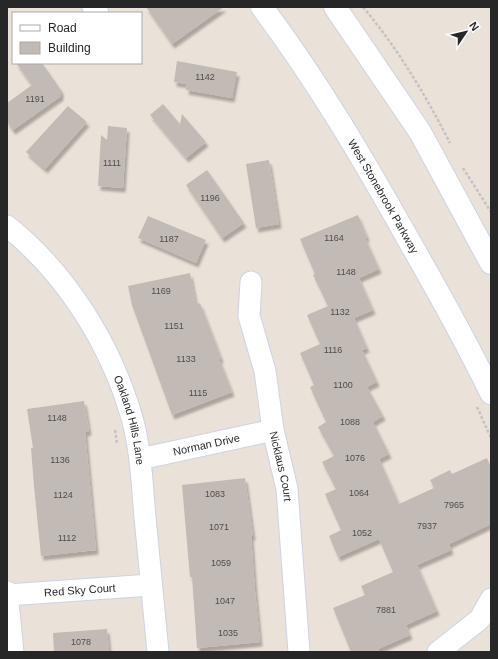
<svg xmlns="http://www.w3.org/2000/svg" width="498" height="659" font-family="Helvetica,sans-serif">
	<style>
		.building { fill: #c2bbb5; filter: url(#shadow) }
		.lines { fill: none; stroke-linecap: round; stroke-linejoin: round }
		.minor-casing { stroke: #ced3e1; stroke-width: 23 }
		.tertiary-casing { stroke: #ced3e1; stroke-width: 24 }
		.path { stroke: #c3c3c3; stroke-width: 2.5; stroke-dasharray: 3 2; stroke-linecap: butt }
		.minor { stroke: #fff; stroke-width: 21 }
		.tertiary { stroke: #fff; stroke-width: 22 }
		.labels { text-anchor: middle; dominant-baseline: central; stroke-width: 3; stroke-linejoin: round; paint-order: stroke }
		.number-label { font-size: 9px; fill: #4e4c4a }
		.street-label { font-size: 11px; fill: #272727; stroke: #fff }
	</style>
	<defs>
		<filter id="shadow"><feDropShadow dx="2.5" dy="4.5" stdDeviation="1" flood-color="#0004"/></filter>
	</defs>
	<rect width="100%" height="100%" fill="#eae1d8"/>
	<path class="building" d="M146 7H224L172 44Z
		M177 61 237 72 232 98 186 90 187 84 174 82Z
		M16 63H42L61 90V96L13 130 7 122V103L32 85Z
		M163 104 180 124 182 114 206 142 186 158 150 115Z
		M68 106 87 122 45 169 26 152Z
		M108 126 127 128 123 188 98 186 101 135 107 140Z
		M269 160 279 224 256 228 246 164Z
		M207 170 244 223 222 238 186 185Z
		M358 215 367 237 365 238 379 269 359 278 373 310 354 318 367 348 362 350 377 382 367 387 383 416 373 422 389 454 379 459 399 504 434 488 430 480 450 470 452 474 487 458 491 468V524L449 544 451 550 417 565 437 611 406 625 410 635 378 649 379 652H351L333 608 365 595 361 586 393 572 379 539 338 557 329 536 341 530 325 494 336 489 322 462 334 456 318 427 326 422 310 387 314 385 300 353 320 344 307 315 328 306 313 275 315 274 300 239Z
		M148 216 206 240 196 263 138 238Z
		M190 273 196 305 200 303 221 358 219 359 232 392 172 415 132 305 128 286Z
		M84 401 89 431 85 432 96 550 41 556 34 486 31 448H33L27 409Z
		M245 478 253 536H251L255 591 260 642 197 648 192 577H190L182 485Z
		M107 629 109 652H54L53 633Z"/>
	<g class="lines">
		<g class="minor-casing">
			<g id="minor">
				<path d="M93 7 98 13"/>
				<path id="s1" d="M7 226C67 274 111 345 132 418 141 450 142 484 145 517 149 562 154 607 158 652"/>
				<path id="s2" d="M251 282 249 316 265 371 273 430 287 489 299 652"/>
				<path id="s3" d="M140 459 273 430"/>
				<path d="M7 592 13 652"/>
				<path id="s4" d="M7 595 151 585"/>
				<path d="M438 652 480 619 491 599"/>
			</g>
		</g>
		<g class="tertiary-casing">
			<g id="tertiary">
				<path id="s5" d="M262 7C319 83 366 164 412 246 440 295 467 343 491 393"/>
				<path d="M335 7 420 132 491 263"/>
			</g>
		</g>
		<path class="path" d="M363 7C398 49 425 94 450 143
			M463 168 491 212
			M477 407 491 438
			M115 430 117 443"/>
		<use href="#minor" class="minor"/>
		<use href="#tertiary" class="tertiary"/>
	</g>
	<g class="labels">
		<g class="number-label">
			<text x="205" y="77">1142</text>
			<text x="35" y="99">1191</text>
			<text x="112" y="163">1111</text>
			<text x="210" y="198">1196</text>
			<text x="334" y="238">1164</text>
			<text x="169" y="239">1187</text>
			<text x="346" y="272">1148</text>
			<text x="161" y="291">1169</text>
			<text x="340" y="312">1132</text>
			<text x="174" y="326">1151</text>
			<text x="333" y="350">1116</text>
			<text x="186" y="359">1133</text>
			<text x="343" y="385">1100</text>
			<text x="198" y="393">1115</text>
			<text x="57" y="418">1148</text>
			<text x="350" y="422">1088</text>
			<text x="355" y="458">1076</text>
			<text x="60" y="460">1136</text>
			<text x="359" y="493">1064</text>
			<text x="215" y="494">1083</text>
			<text x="63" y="495">1124</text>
			<text x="454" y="505">7965</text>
			<text x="427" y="526">7937</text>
			<text x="219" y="527">1071</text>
			<text x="362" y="533">1052</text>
			<text x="67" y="538">1112</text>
			<text x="221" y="563">1059</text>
			<text x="225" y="601">1047</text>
			<text x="386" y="610">7881</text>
			<text x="228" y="633">1035</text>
			<text x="81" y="642">1078</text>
		</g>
		<g class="street-label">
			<text stroke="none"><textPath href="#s5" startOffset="225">West Stonebrook Parkway</textPath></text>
			<text stroke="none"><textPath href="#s1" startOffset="234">Oakland Hills Lane</textPath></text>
			<text stroke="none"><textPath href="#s3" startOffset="68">Norman Drive</textPath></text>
			<text stroke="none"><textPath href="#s2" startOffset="188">Nicklaus Court</textPath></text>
			<text stroke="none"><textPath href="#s4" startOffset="73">Red Sky Court</textPath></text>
		</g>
	</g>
	<rect width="498" height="659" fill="none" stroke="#272727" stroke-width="16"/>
	<rect x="12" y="12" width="130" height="52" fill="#ffffff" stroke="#a9a9a9"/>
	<rect x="20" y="25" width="20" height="6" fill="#ffffff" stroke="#a9a9a9"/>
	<text x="48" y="32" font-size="12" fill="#272727">Road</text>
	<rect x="20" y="42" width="20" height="12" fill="#c2bbb5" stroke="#a9a9a9"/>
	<text x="48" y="52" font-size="12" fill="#272727">Building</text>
	<g transform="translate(466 32) rotate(55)" stroke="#ffffff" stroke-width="3" paint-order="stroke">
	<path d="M0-3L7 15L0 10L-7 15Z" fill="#272727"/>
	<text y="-6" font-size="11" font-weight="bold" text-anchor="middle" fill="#272727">N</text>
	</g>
</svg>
